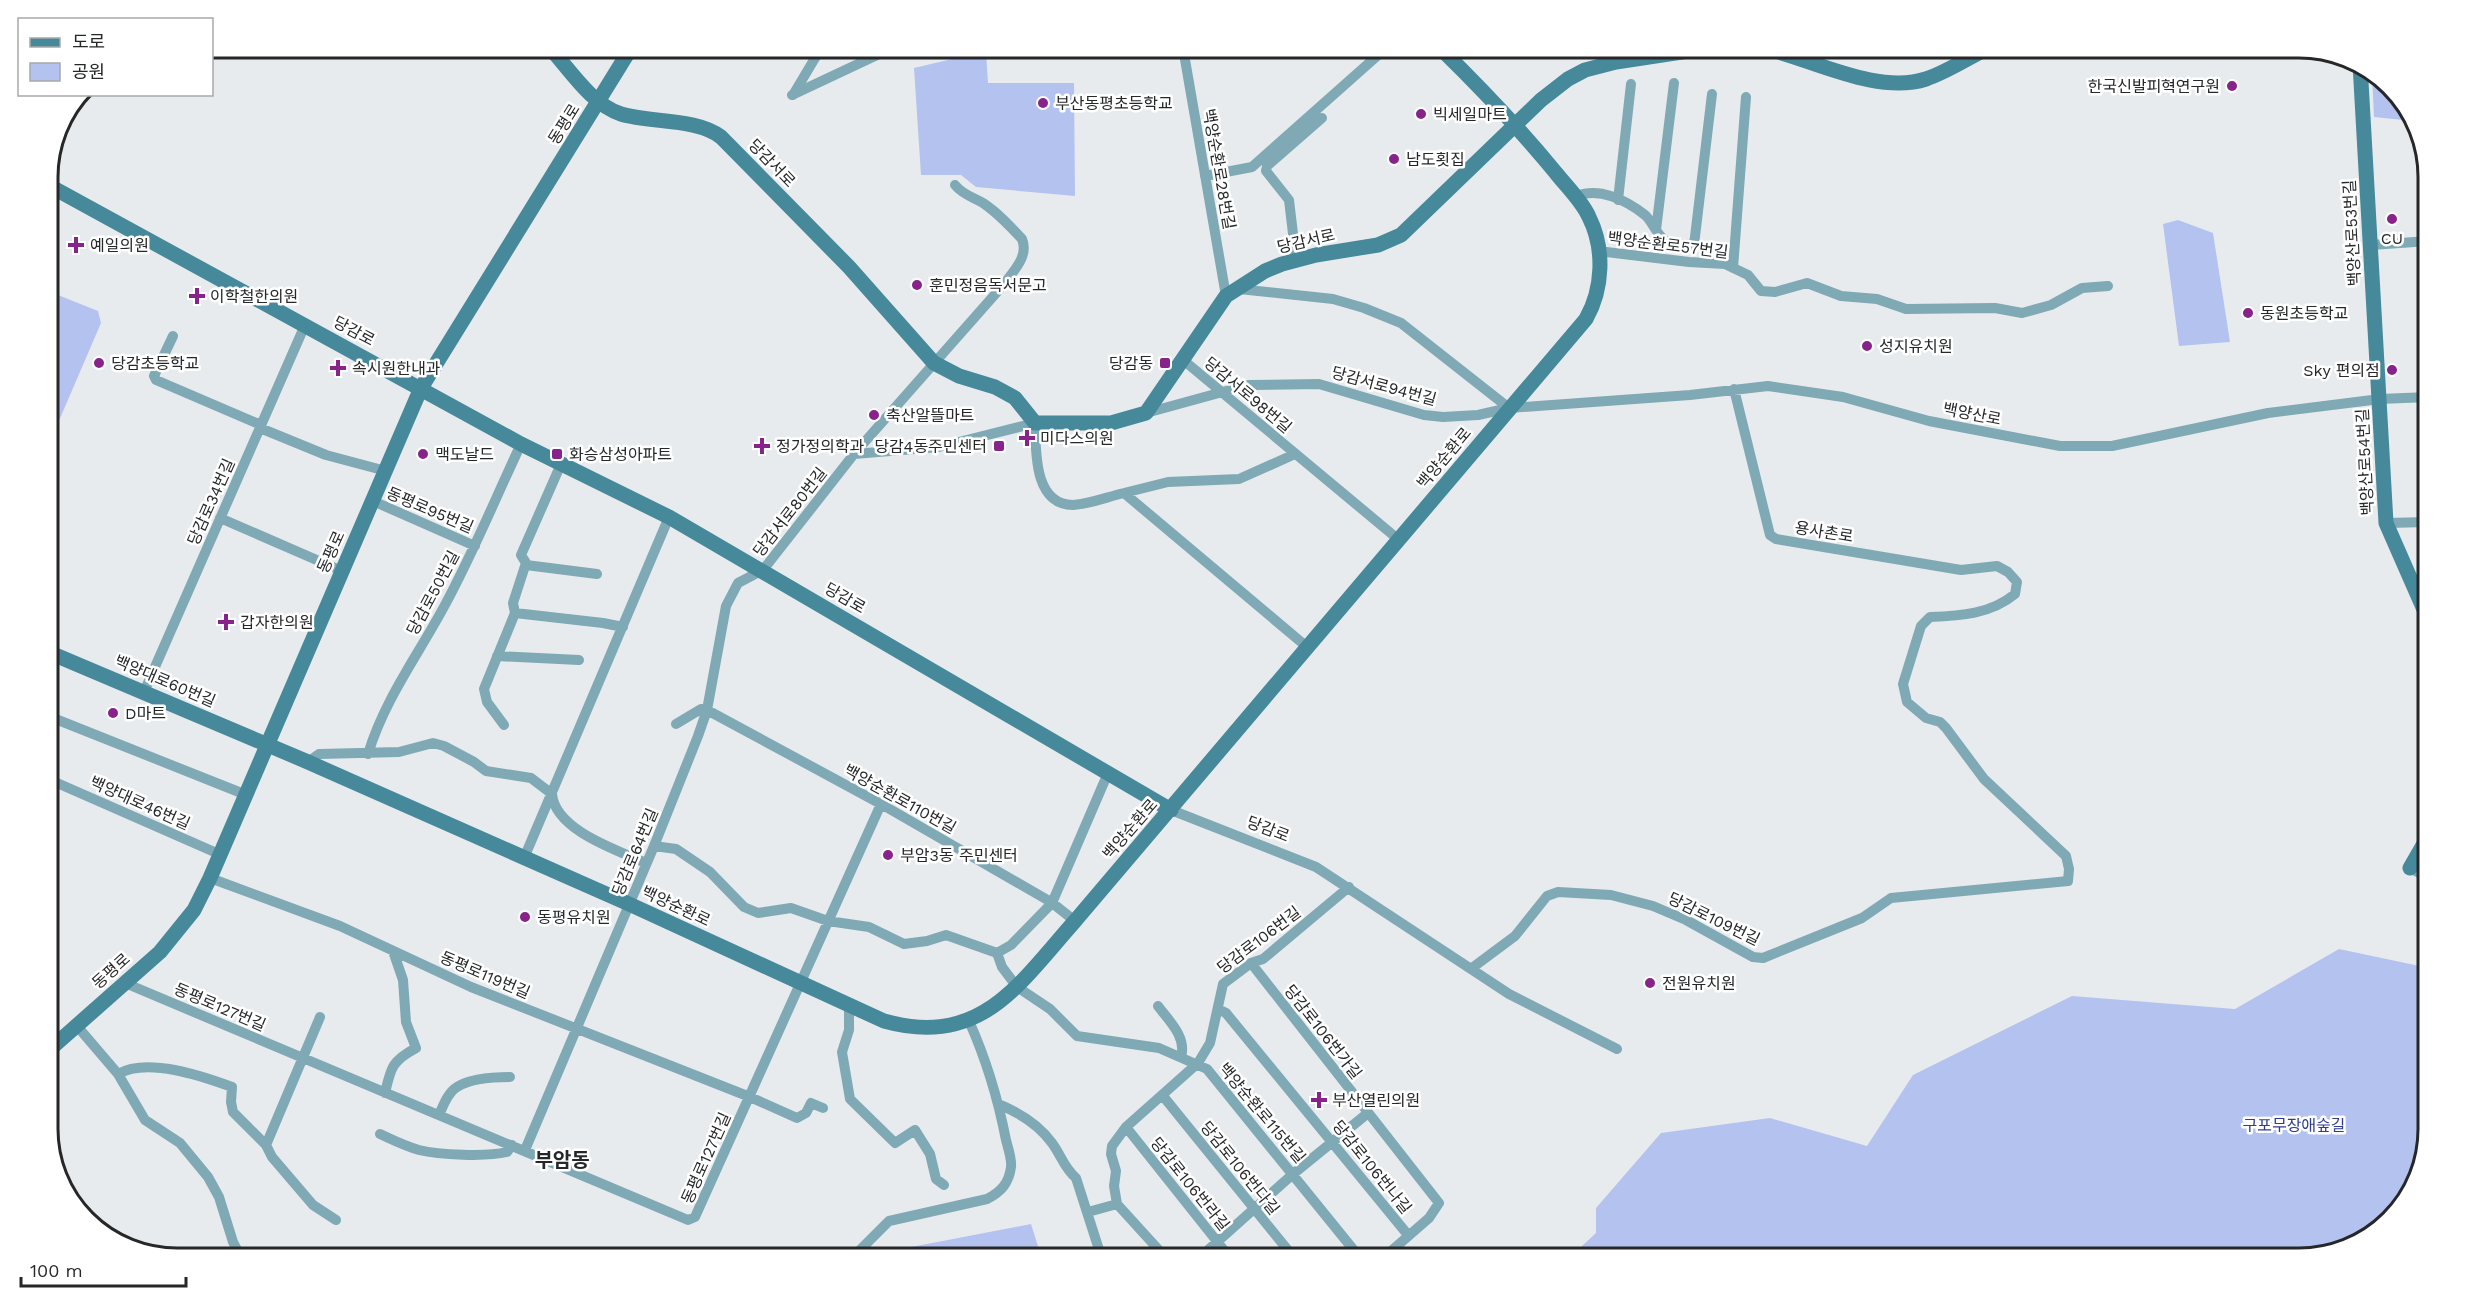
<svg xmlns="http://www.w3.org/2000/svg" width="2477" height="1307" font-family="'Work Sans','Noto Sans KR',sans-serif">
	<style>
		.green { fill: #b4c2f0 }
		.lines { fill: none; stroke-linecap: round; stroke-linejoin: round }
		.street { stroke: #7fa9b5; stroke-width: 10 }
		.secondary { stroke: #45899b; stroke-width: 15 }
		.poi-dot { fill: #88238b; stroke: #fff; stroke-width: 2 }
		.labels { text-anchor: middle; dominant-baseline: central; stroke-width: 5; stroke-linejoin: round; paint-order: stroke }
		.poi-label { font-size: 16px; fill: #262728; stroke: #fff; text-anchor: start }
		.street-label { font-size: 16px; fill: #262728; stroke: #fff }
		.park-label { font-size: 16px; fill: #2f3c8f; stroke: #fff }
		.quarter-label { font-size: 20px; font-weight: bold; fill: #262728; stroke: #fff }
		.rim { fill: none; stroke: #262728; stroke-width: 3 }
	</style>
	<rect width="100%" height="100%" fill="#e8ebed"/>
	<path class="green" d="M986 51 988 83H1074L1075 196 976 187 961 175H921L914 68Z
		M2372 75 2407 106 2413 121 2374 117Z
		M2178 220 2213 233 2230 342 2179 346 2163 224Z
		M48 291 98 311 101 323 55 430 48 435Z
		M2339 949 2429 968V1129L2415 1187 2365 1241 2300 1259H1568L1596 1233V1208L1661 1133 1770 1118 1867 1146 1913 1075 2072 996 2235 1009Z
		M1031 1224 1042 1259H880V1253Z"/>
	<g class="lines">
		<path class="street" d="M1183 48 1226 296
			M792 95 892 48
			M793 95 821 48
			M1205 176 1252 167 1386 48
			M1575 197C1598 186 1626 200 1645 215 1653 222 1656 235 1666 241 1674 245 1685 245 1694 245L1712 94
			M1618 200 1631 84
			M1656 230 1674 83
			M2371 245 2429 241
			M1598 251 1689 262 1725 264 1748 275 1761 291 1775 292 1807 283 1841 296 1877 299 1906 309 1995 308 2022 313 2051 305 2082 288 2108 286
			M1296 259 1289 200 1266 171 1267 166 1322 118
			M1733 268 1746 97
			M1239 289 1333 299 1364 308 1401 323 1509 408
			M173 336 154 376 156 380 261 425
			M1182 359 1399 540
			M1146 413 1248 385 1319 384 1424 415 1443 417 1478 415 1509 408 1690 395 1768 386 1843 397 1929 421 2060 446H2112L2268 413 2380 399 2429 397
			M260 428 326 455 386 471
			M854 454 939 447 1035 423C1036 449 1033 505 1073 505 1090 504 1107 497 1124 493L1307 647
			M1124 493 1168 482 1239 479 1295 454
			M373 501 475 546
			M220 518 342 571
			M2386 523 2429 522
			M526 565 597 574
			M515 613 513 603 526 563 521 555 561 464
			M497 656 579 660
			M144 692 305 325
			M48 716 244 794
			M676 724 701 709 707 710 881 804 1051 902 1075 921
			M504 725 487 702 484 689 515 613 603 623 623 627
			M368 754C385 698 419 654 446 603 474 551 496 497 521 444
			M308 762 319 754 399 752 433 743 444 746 474 762 486 771 531 778 552 794C555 830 617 850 646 863
			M48 779 219 854
			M1171 810 1316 867 1509 994 1617 1049
			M654 846 676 849 710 872 744 907 758 913 791 908 828 921 869 927 904 944 927 941 946 935 997 953 1002 967 1017 987 1050 1009 1077 1036 1159 1048 1207 1069 1361 1259
			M524 858 669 517
			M2410 868 2429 878
			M210 878 340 926 471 987 750 1097 797 1118 806 1113 811 1103 823 1108
			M997 953 1011 945 1052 903 1108 773
			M1251 963 1439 1203 1429 1218 1382 1259
			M1472 968 1515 936 1547 896 1558 892 1611 895 1653 906 1686 920 1753 957 1763 958 1862 918 1891 898 2068 881 2069 869 2066 856 1984 779 1946 728 1940 722 1926 718 1907 702 1903 684 1921 626 1930 617C1960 616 1991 614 2015 594L2017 582 2008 572 1997 566 1961 570 1776 539 1770 535 1734 389
			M125 983 688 1220 695 1217 881 804
			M849 1006V1030L842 1052 850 1099 895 1143 915 1130 930 1154 936 1179 944 1185
			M1158 1006C1169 1021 1187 1037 1181 1057
			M1218 1009 1226 1013 1408 1235
			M77 1026 118 1074 145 1120 180 1143 208 1177 219 1197 233 1242 242 1259
			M118 1074C147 1057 202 1076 232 1087L231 1102 233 1112 266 1145 272 1157 313 1205 336 1220
			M385 1093C391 1067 392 1061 416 1048L406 1022 403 980 393 951
			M1163 1096 1295 1259
			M998 1104C1018 1112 1039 1125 1052 1143 1061 1155 1064 1168 1076 1178L1102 1259
			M439 1115C443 1106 448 1092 457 1087 471 1078 494 1077 510 1077
			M1126 1127 1231 1259
			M380 1134C393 1140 405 1146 419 1150 439 1155 487 1157 507 1152L512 1145
			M266 1145 320 1017
			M525 1150 654 846 698 736 707 710 726 606 738 583 763 570 854 454 1005 283C1014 270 1029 256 1022 239 1010 226 998 213 983 203 973 197 963 195 955 185
			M1088 1212 1117 1204
			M845 1259 859 1251 889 1221 987 1199C1001 1192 1009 1183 1011 1167 1012 1159 1008 1148 1006 1140 998 1099 986 1059 969 1021
			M1167 1259 1117 1204 1114 1186 1116 1171 1111 1154 1112 1146 1126 1127 1198 1063 1210 1043 1223 984 1251 963 1263 959 1349 887
			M1198 1259 1293 1174 1368 1113"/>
		<path class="secondary" d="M550 48C570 70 592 105 621 114 650 123 697 118 721 137L849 267 934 363 959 376 995 387 1015 398 1035 423H1111L1146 413 1226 296 1265 271 1282 264 1316 255 1378 245 1401 235 1541 100 1568 79 1585 70 1616 62 1708 48
			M1764 48C1812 59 1877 95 1926 79 1947 72 1968 58 1988 48
			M2360 64 2386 523 2429 621
			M48 185 521 444 669 517 1171 810
			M48 652 308 762 629 904 884 1021C981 1048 1018 985 1075 921L1586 319C1603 289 1605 249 1589 217 1582 201 1567 187 1556 173 1519 128 1482 89 1440 48
			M2410 868 2429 835
			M48 1051 160 952 194 910 210 878 421 388 631 48"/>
	</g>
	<g class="poi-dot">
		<circle cx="2232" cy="86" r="6"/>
		<circle cx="1043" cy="103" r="6"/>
		<circle cx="1421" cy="114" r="6"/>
		<circle cx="1394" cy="159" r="6"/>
		<circle cx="2392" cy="219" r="6"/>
		<path d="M73 236h6v6h6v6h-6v6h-6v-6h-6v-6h6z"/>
		<circle cx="917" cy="285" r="6"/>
		<path d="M194 287h6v6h6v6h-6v6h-6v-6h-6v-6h6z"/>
		<circle cx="2248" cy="313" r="6"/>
		<circle cx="1867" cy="346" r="6"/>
		<circle cx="99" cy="363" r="6"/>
		<rect x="1159" y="357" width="12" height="12" rx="3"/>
		<path d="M335 359h6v6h6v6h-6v6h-6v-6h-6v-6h6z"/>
		<circle cx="2392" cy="370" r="6"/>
		<circle cx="874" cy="415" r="6"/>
		<path d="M1024 429h6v6h6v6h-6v6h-6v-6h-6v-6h6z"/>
		<path d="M759 437h6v6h6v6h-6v6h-6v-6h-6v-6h6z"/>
		<rect x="993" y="440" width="12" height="12" rx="3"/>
		<circle cx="423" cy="454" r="6"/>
		<rect x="551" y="448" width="12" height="12" rx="3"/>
		<path d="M223 613h6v6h6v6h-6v6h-6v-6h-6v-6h6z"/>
		<circle cx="113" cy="713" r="6"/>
		<circle cx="888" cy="855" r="6"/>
		<circle cx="525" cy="917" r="6"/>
		<circle cx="1650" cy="983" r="6"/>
		<path d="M1316 1091h6v6h6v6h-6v6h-6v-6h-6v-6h6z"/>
	</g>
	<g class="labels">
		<g class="poi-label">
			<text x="2220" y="86" text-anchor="end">한국신발피혁연구원</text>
			<text x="1055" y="103">부산동평초등학교</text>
			<text x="1433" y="114">빅세일마트</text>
			<text x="1406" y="159">남도횟집</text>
			<text x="2392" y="238" text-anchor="middle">CU</text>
			<text x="90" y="245">예일의원</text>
			<text x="929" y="285">훈민정음독서문고</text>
			<text x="210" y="296">이학철한의원</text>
			<text x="2260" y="313">동원초등학교</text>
			<text x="1879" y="346">성지유치원</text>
			<text x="111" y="363">당감초등학교</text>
			<text x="1153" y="363" text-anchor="end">당감동</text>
			<text x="352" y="368">속시원한내과</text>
			<text x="2380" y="370" text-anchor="end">Sky 편의점</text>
			<text x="886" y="415">축산알뜰마트</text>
			<text x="1040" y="438">미다스의원</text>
			<text x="776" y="446">정가정의학과</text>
			<text x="987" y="446" text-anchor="end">당감4동주민센터</text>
			<text x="435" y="454">맥도날드</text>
			<text x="569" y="454">화승삼성아파트</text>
			<text x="240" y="622">갑자한의원</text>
			<text x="125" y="713">D마트</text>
			<text x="900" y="855">부암3동 주민센터</text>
			<text x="537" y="917">동평유치원</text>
			<text x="1662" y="983">전원유치원</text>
			<text x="1332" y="1100">부산열린의원</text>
		</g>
		<g class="street-label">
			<text transform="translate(564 124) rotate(-58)">동평로</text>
			<text transform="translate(772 163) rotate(46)">당감서로</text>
			<text transform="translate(1219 169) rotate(80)">백양순환로28번길</text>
			<text transform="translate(2352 233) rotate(-93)">백양산로53번길</text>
			<text transform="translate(1306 241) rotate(-13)">당감서로</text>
			<text transform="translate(1668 245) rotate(7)">백양순환로57번길</text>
			<text transform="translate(354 331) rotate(28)">당감로</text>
			<text transform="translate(1384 386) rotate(15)">당감서로94번길</text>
			<text transform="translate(1248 395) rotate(40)">당감서로98번길</text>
			<text transform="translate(1972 414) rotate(11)">백양산로</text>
			<text transform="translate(1444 458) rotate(-50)">백양순환로</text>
			<text transform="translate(2365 462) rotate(-93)">백양산로54번길</text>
			<text transform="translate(211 502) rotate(-66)">당감로34번길</text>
			<text transform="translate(430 510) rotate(23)">동평로95번길</text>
			<text transform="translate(790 512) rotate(-52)">당감서로80번길</text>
			<text transform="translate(1824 532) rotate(9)">용사촌로</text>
			<text transform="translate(331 552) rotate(-66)">동평로</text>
			<text transform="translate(433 593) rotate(-62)">당감로50번길</text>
			<text transform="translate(845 598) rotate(30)">당감로</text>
			<text transform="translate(165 681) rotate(23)">백양대로60번길</text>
			<text transform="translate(900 799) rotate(29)">백양순환로110번길</text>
			<text transform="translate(140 803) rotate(24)">백양대로46번길</text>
			<text transform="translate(1130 829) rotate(-49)">백양순환로</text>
			<text transform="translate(1268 829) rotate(21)">당감로</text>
			<text transform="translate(635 852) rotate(-67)">당감로64번길</text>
			<text transform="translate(676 906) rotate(25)">백양순환로</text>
			<text transform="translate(1714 919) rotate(26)">당감로109번길</text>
			<text transform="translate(1259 940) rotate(-37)">당감로106번길</text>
			<text transform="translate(111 971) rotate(-42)">동평로</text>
			<text transform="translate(485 975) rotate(23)">동평로119번길</text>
			<text transform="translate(220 1007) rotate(23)">동평로127번길</text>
			<text transform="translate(1323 1032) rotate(52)">당감로106번가길</text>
			<text transform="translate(1262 1113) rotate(50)">백양순환로115번길</text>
			<text transform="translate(706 1158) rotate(-66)">동평로127번길</text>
			<text transform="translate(1372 1167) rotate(51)">당감로106번나길</text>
			<text transform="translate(1240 1168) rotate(51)">당감로106번다길</text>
			<text transform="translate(1190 1184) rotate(51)">당감로106번라길</text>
		</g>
		<g class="park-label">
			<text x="2294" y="1125">구포무장애숲길</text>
		</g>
		<g class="quarter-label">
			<text x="562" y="1160">부암동</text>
		</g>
	</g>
	<path d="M0 0H2477V1307H0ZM177 58H2299A119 119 0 0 1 2418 177V1129A119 119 0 0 1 2299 1248H177A119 119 0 0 1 58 1129V177A119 119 0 0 1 177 58Z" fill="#fff" fill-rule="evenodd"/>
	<path class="rim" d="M177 58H2299A119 119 0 0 1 2418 177V1129A119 119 0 0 1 2299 1248H177A119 119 0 0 1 58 1129V177A119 119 0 0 1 177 58Z"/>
	<rect x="18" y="18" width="195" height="78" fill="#ffffff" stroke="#a8a9a9" stroke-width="1.5"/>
	<rect x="30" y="38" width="30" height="9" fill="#45899b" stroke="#a8a9a9" stroke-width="1.5"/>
	<text x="72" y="48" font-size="18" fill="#262728">도로</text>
	<rect x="30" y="63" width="30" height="18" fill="#b4c2f0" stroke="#a8a9a9" stroke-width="1.5"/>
	<text x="72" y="78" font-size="18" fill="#262728">공원</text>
	<path d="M21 1277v9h165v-9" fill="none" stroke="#262728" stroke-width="3"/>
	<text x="30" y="1277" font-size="18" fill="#262728" stroke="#ffffff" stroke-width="4.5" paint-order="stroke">100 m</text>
</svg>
